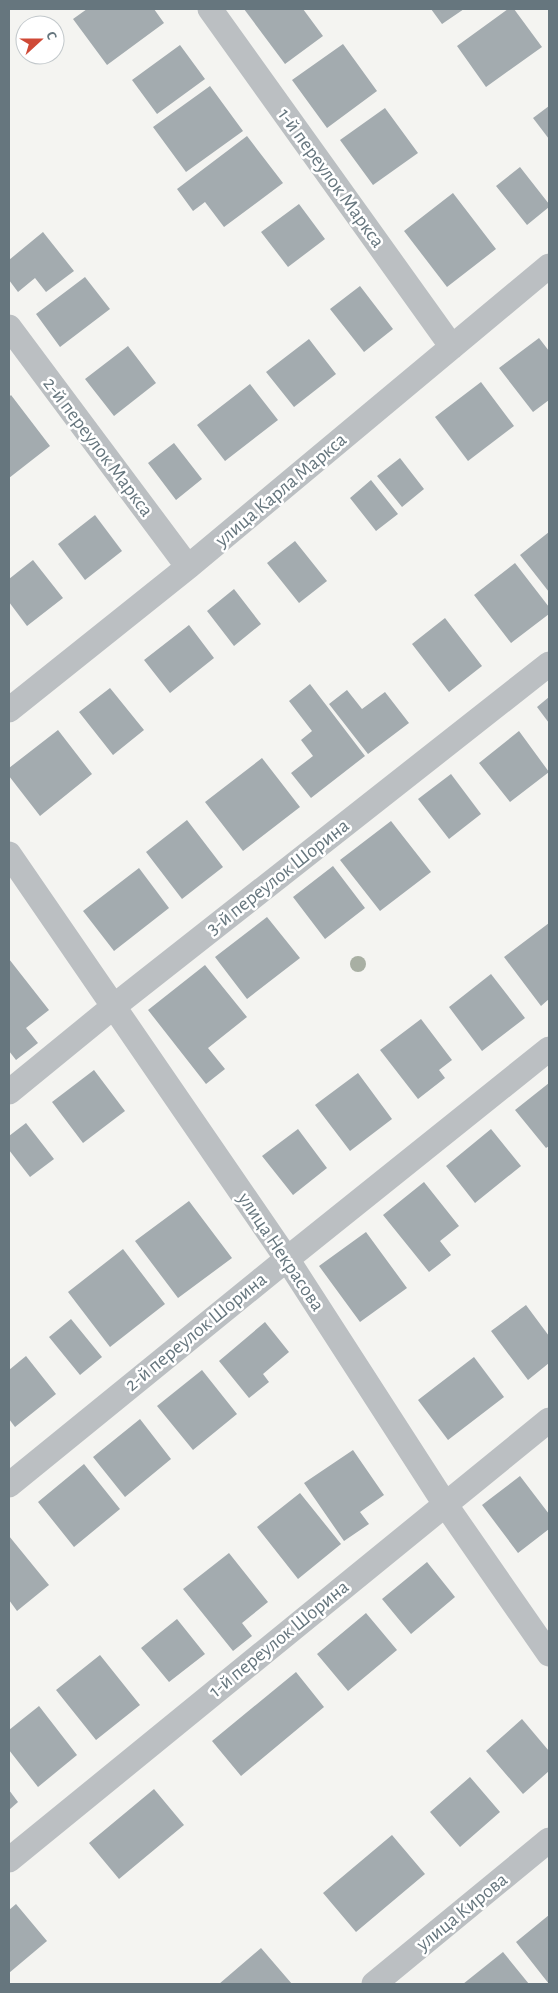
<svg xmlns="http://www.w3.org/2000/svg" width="558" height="1993" font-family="'Alegreya Sans',sans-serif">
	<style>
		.building { fill: #a3abaf }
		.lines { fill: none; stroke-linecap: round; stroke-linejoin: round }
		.street { stroke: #bbbfc2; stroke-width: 25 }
		.tree { fill: #a8afa3 }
		.labels { text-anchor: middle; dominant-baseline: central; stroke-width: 5; stroke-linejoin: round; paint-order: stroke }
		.street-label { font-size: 20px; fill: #66767e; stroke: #fff }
	</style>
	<rect width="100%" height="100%" fill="#f4f4f1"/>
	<path class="building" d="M87 9H154L164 23 107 65 73 19Z
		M244 9H303L323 36 285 64Z
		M431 9H464L442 24Z
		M508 9H514L542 47 486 87 457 46Z
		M343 44 377 91 327 128 292 80Z
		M180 45 205 79 157 114 132 80Z
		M210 86 243 131 186 172 153 127Z
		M549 106V139L533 118Z
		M385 108 418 153 373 185 340 140Z
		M247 136 283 183 224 227 205 202 193 211 177 189Z
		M520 167 549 204V207L527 225 496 186Z
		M453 193 496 249 447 287 404 231Z
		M299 204 325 239 288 267 261 232Z
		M43 232 74 271 46 292 35 278 18 292 9 280V260Z
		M85 277 110 309 60 347 36 314Z
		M360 286 393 329 364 352 330 309Z
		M539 338 549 351V400L533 412 499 368Z
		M309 339 336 374 294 407 266 372Z
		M128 346 156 383 114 416 85 379Z
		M481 382 514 426 468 461 435 417Z
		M250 384 278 420 225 461 197 425Z
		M11 395 50 446 9 478V397Z
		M174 443 202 479 176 500 148 463Z
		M400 458 424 489 402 507 377 476Z
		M371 480 398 514 376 531 350 498Z
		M95 515 122 551 85 580 58 544Z
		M549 532V592L520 555Z
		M295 541 327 581 299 603 267 563Z
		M33 560 63 598 27 626 9 602V579Z
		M515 563 549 607V614L511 643 474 595Z
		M234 589 261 624 234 646 207 611Z
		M445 618 482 666 449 692 412 644Z
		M189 625 214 658 170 693 144 660Z
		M310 684 365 756 311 798 291 773 313 756 301 740 312 731 289 701Z
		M110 688 144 730 113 755 79 712Z
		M347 690 362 709 385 692 409 723 368 754 329 704Z
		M549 697V723L537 707Z
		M58 730 92 774 40 816 9 776V768Z
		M519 731 549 772 510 802 479 763Z
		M262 758 300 807 243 851 205 802Z
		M451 774 481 814 449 839 418 799Z
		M187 820 223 867 182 899 146 852Z
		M391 821 431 872 380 911 340 860Z
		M333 866 365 908 325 939 293 897Z
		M139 868 169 908 114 951 83 911Z
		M267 917 300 958 247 999 215 957Z
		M549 923V999L541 1006 504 957Z
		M9 959 49 1010 26 1028 38 1043 16 1060 9 1051Z
		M205 965 247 1017 208 1048 225 1069 206 1084 148 1010Z
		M491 974 525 1018 482 1051 449 1007Z
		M421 1019 452 1060 439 1070 445 1078 418 1099 380 1050Z
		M94 1070 125 1111 83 1143 52 1102Z
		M358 1073 392 1119 350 1151 315 1105Z
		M549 1083V1146L546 1148 515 1110Z
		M26 1123 54 1159 30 1177 9 1150V1136Z
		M298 1129 327 1168 293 1195 262 1156Z
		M491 1129 521 1166 475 1203 446 1166Z
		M424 1182 459 1226 440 1241 451 1255 429 1272 383 1215Z
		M189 1201 232 1258 178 1298 135 1241Z
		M366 1232 407 1288 360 1322 319 1266Z
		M123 1249 165 1304 110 1347 68 1292Z
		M526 1305 549 1336V1363L528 1380 491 1331Z
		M71 1319 102 1357 80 1375 49 1337Z
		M265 1322 289 1352 263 1374 269 1382 249 1398 219 1361Z
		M26 1356 56 1394 15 1427 9 1419V1370Z
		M474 1357 504 1397 448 1440 418 1400Z
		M202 1370 237 1414 193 1450 157 1406Z
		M140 1419 171 1459 125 1497 93 1457Z
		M353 1450 384 1495 360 1512 369 1524 344 1541 304 1483Z
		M84 1464 120 1509 74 1547 38 1502Z
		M520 1476 549 1514V1529L518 1553 482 1505Z
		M300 1493 341 1544 298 1579 257 1527Z
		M9 1536 49 1585 17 1611 9 1600Z
		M229 1553 268 1602 242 1623 252 1636 233 1651 183 1589Z
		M427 1562 455 1597 411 1634 382 1599Z
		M366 1613 397 1650 348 1691 317 1654Z
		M177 1619 205 1654 169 1682 141 1648Z
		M100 1655 140 1705 96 1740 56 1690Z
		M296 1672 324 1707 241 1776 212 1741Z
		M39 1706 77 1755 38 1787 9 1750V1730Z
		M522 1719 549 1751V1771L523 1794 486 1751Z
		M470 1777 500 1812 460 1847 430 1812Z
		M154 1789 184 1825 119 1879 89 1843Z
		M9 1790 18 1802 9 1810Z
		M392 1835 425 1874 356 1932 323 1893Z
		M16 1904 47 1941 9 1973V1910Z
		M549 1915V1984L516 1942Z
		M261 1948 292 1984H219Z
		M503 1952 529 1984H463Z"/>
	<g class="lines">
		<path class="street" d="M210 9 452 347
			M9 327 188 567
			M9 710 188 567 549 266
			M9 854 287 1259 445 1504 549 1654
			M9 1092 113 1007 549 664
			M9 1485 287 1259 549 1049
			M9 1860 549 1420
			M374 1984 549 1840"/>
	</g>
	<circle class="tree" cx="358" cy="964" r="8"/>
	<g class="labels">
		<g class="street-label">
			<text transform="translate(331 178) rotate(54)">1-й переулок Маркса</text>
			<text transform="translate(98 447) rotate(53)">2-й переулок Маркса</text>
			<text transform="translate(281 490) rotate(-40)">улица Карла Маркса</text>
			<text transform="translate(278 877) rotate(-38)">3-й переулок Шорина</text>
			<text transform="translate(281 1252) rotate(56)">улица Некрасова</text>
			<text transform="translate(196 1332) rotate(-39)">2-й переулок Шорина</text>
			<text transform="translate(279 1639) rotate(-39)">1-й переулок Шорина</text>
			<text transform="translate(462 1912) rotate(-39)">улица Кирова</text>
		</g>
	</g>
	<rect width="558" height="1993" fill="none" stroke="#66767e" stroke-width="20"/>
	<g transform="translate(40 40) rotate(69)"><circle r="24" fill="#ffffff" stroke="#c2c8cb"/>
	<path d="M0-4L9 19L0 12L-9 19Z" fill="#cf4936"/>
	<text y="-8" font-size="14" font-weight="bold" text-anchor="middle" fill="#66767e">С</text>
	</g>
</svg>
